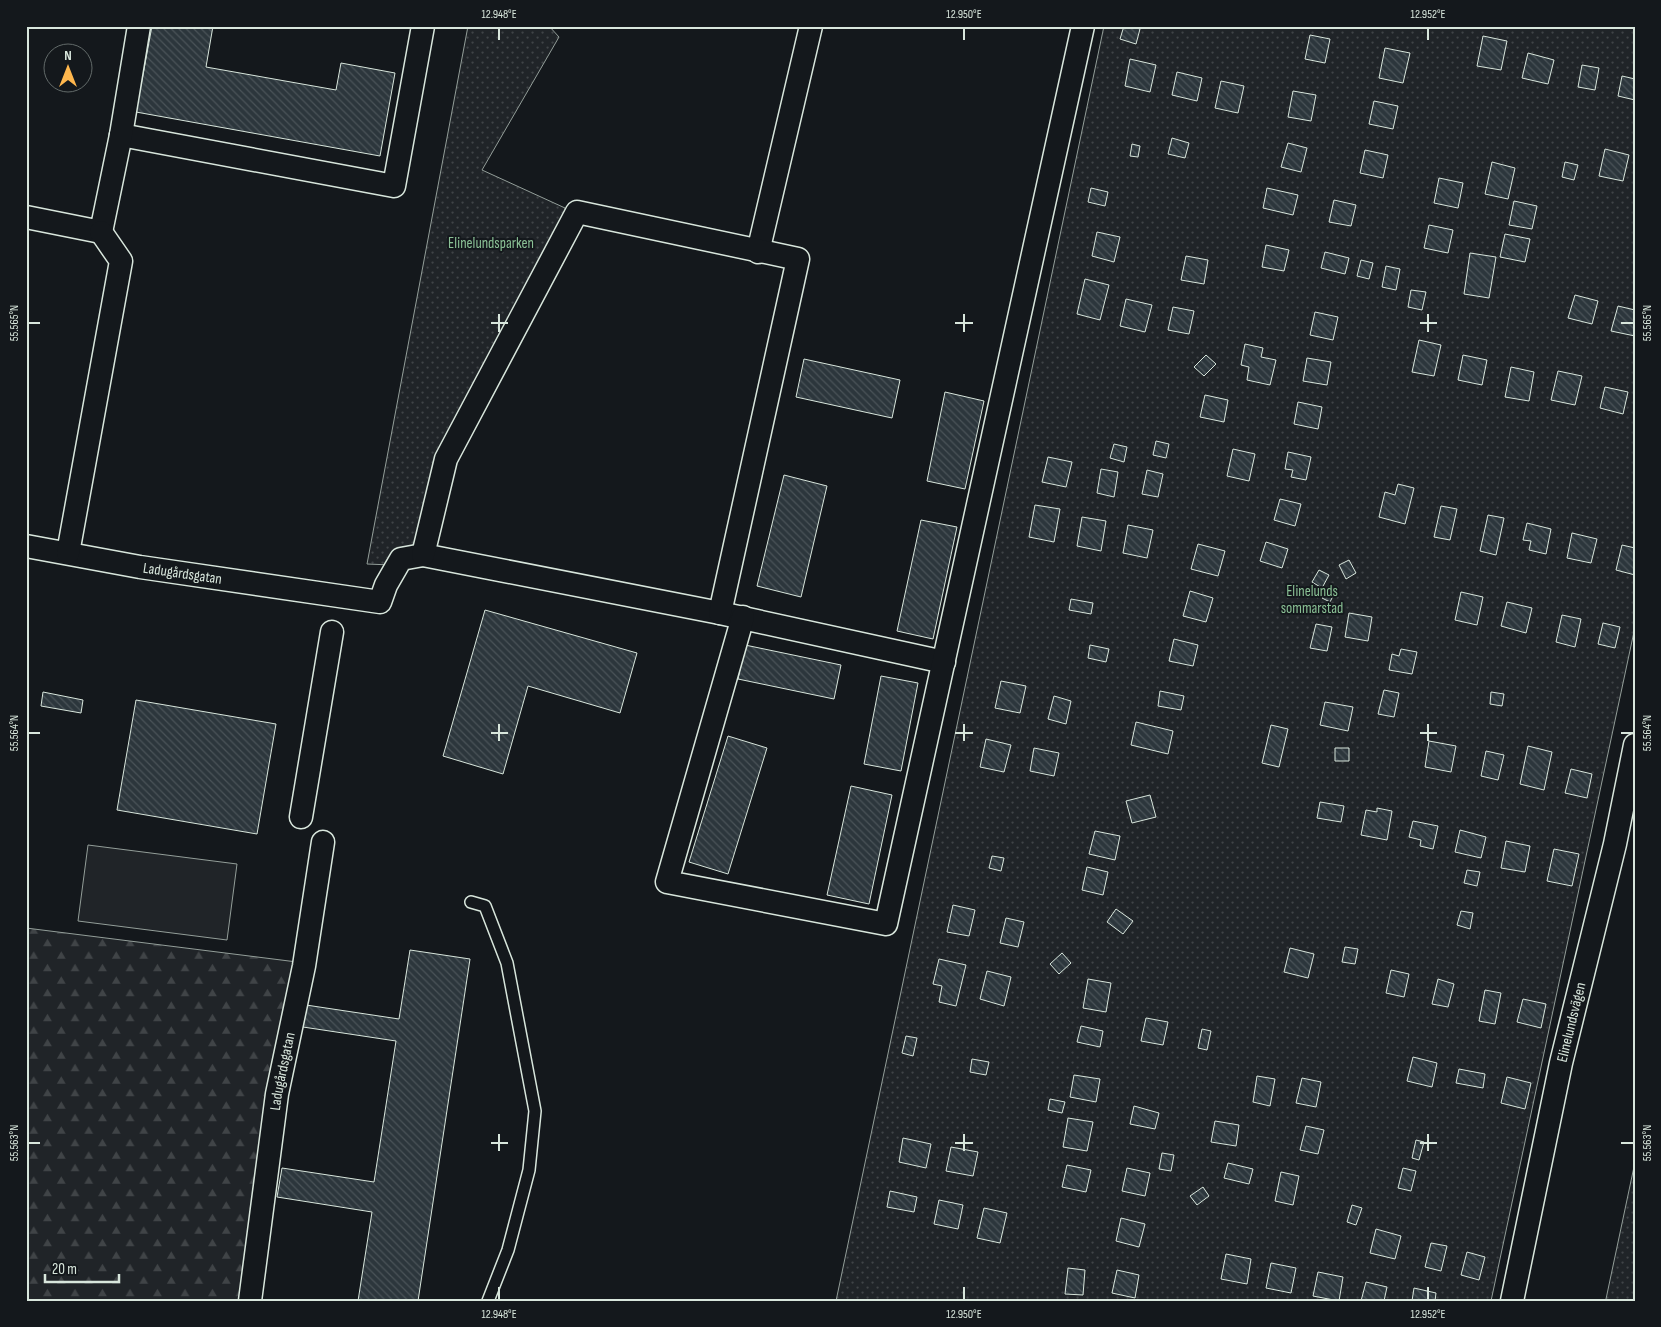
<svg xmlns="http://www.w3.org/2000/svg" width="1661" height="1327" font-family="'Sofia Sans Condensed',sans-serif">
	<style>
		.forest { fill: url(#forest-firs); stroke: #939e99 }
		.park { fill: url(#park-dots); stroke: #939e99 }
		.pitch { fill: #202428; stroke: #939e99 }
		.building { fill: url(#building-back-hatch); stroke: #d8e6dc }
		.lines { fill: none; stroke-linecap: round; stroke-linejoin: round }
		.lane-casing { stroke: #d8e6dc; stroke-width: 14 }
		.street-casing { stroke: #d8e6dc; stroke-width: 25 }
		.lane { stroke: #14181c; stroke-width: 11 }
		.street { stroke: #14181c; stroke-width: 22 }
		.ticks { fill: none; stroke: #d8e6dc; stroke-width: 2 }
		.labels { text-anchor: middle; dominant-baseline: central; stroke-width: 4; stroke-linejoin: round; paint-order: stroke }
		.park-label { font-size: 15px; fill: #8ac095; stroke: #14181c }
		.street-label { font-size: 15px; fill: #d8e6dc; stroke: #14181c }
		.neatline { fill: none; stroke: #d8e6dc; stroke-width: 2 }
		.ticks-label { font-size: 12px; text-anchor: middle; fill: #d8e6dc }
	</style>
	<defs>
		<pattern id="forest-firs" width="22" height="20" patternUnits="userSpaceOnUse" patternTransform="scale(1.25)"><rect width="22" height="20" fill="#202428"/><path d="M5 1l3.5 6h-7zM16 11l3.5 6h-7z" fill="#404447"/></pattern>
		<pattern id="park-dots" width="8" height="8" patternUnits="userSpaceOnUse" patternTransform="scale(1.25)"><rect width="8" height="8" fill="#202428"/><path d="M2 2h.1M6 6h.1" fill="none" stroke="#404447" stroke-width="1.8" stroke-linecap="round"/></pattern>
		<pattern id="building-back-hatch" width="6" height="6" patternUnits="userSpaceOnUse" patternTransform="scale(1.25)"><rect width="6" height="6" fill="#2c363c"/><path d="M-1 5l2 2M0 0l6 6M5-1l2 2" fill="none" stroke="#4a5358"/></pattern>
	</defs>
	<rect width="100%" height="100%" fill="#14181c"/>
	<path class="forest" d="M26 928 297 962 241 1301H26Z"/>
	<path class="park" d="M468 26H549L559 37 482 170 565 208 571 231 482 375 416 566 367 564Z
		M1104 26H1635V627L1491 1301H836Z
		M1635 1162V1301H1606V1299Z"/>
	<path class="pitch" d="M88 845 237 864 227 940 78 921Z"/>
	<path class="building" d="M152 26H213L206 67 336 90 341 63 395 73 380 156 136 112Z
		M1124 26H1132L1140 29 1136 44 1120 39Z
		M1310 35 1330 39 1325 63 1305 59Z
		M1483 36 1507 41 1501 70 1477 66Z
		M1385 48 1410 53 1403 83 1379 78Z
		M1528 53 1554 60 1548 84 1522 78Z
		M1130 59 1156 65 1150 92 1125 86Z
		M1582 65 1599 68 1595 90 1578 87Z
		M1177 72 1202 78 1197 101 1172 95Z
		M1622 76 1635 79V100L1618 96Z
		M1221 81 1244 86 1238 113 1215 108Z
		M1293 91 1316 95 1311 121 1288 117Z
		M1374 101 1398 106 1393 129 1369 124Z
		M1172 138 1189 143 1185 158 1168 154Z
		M1288 143 1307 148 1301 172 1281 167Z
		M1132 144 1140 146 1138 157 1130 156Z
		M1605 149 1629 155 1623 181 1599 176Z
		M1365 150 1388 155 1383 178 1360 173Z
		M1492 162 1515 168 1508 199 1485 194Z
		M1565 162 1578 165 1574 180 1562 177Z
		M1439 178 1463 183 1458 208 1434 203Z
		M1091 188 1108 192 1105 206 1088 202Z
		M1267 188 1298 195 1293 215 1263 208Z
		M1334 200 1356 205 1351 226 1329 222Z
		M1514 201 1537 206 1532 229 1509 225Z
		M1429 225 1453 230 1448 253 1424 248Z
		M1097 232 1120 237 1114 262 1092 256Z
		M1505 234 1530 239 1525 262 1500 257Z
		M1266 245 1289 250 1284 271 1262 267Z
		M1325 252 1349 258 1345 274 1321 268Z
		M1470 253 1496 257 1489 298 1464 294Z
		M1186 256 1208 260 1204 284 1181 280Z
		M1361 260 1373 263 1369 279 1357 276Z
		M1386 266 1400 269 1396 290 1382 287Z
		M1085 279 1109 285 1100 320 1077 314Z
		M1411 290 1426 292 1422 310 1408 307Z
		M1575 295 1598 301 1592 324 1568 318Z
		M1126 299 1152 305 1145 332 1120 326Z
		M1618 306 1635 310V336L1611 331Z
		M1173 307 1194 311 1189 334 1168 330Z
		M1315 312 1338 317 1333 340 1310 335Z
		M1419 340 1441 345 1434 376 1412 372Z
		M1245 344 1263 348 1261 357 1276 360 1270 385 1247 380 1249 367 1241 365Z
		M1206 355 1216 364 1204 376 1194 367Z
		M1463 355 1487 360 1482 385 1458 380Z
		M1307 358 1331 362 1327 385 1303 381Z
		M804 359 900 380 892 418 796 397Z
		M1511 367 1534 372 1529 401 1505 397Z
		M1558 371 1582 376 1575 405 1551 400Z
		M1605 387 1628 392 1623 414 1600 408Z
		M945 392 984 401 965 489 927 481Z
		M1205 395 1228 400 1224 422 1200 417Z
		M1298 402 1322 407 1318 429 1294 424Z
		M1156 441 1169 444 1166 458 1153 455Z
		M1114 444 1127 447 1124 462 1110 458Z
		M1233 449 1255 454 1249 481 1227 476Z
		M1288 452 1311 457 1306 480 1291 477 1293 470 1285 469Z
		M1048 457 1072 462 1066 487 1042 482Z
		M1101 469 1118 472 1114 497 1097 493Z
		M1147 470 1163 474 1158 497 1142 494Z
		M784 475 827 486 801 597 757 586Z
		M1398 484 1414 488 1405 524 1379 517 1385 492 1395 495Z
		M1280 499 1301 504 1295 526 1274 520Z
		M1035 505 1060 509 1054 542 1029 537Z
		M1441 506 1457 509 1450 540 1434 537Z
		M1488 515 1504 518 1496 555 1480 551Z
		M1082 517 1106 521 1101 551 1077 546Z
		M921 520 957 527 933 639 897 631Z
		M1527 523 1551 529 1546 554 1529 550 1531 541 1523 540Z
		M1128 525 1153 530 1147 558 1123 553Z
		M1572 533 1597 539 1591 563 1567 558Z
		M1266 542 1288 549 1282 568 1260 561Z
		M1198 544 1225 551 1218 576 1191 569Z
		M1622 545 1635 548V575L1616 570Z
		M1349 560 1356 573 1346 579 1339 565Z
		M1319 570 1329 575 1322 588 1312 582Z
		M1328 587 1336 590 1330 602 1322 598Z
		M1190 591 1213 598 1206 622 1183 616Z
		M1461 592 1483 597 1477 625 1455 620Z
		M1071 599 1093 603 1091 614 1069 610Z
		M1507 602 1532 608 1526 633 1501 626Z
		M485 610 637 653 620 713 528 686 503 774 443 756Z
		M1349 613 1372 617 1368 641 1345 637Z
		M1562 615 1581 619 1575 647 1556 642Z
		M1603 623 1620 627 1615 648 1598 644Z
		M1316 624 1332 627 1327 651 1310 648Z
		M1174 639 1198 645 1193 666 1169 661Z
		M745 645 841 665 834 699 738 679Z
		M1090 645 1109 649 1106 662 1088 658Z
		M1401 649 1417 652 1412 674 1389 670 1392 654 1399 656Z
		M881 676 918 683 901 771 864 764Z
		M1001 681 1026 686 1020 713 995 708Z
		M1384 690 1399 693 1394 717 1378 714Z
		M1160 691 1184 696 1181 710 1158 706Z
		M43 692 83 700 81 713 41 706Z
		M1491 692 1504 694 1502 706 1490 704Z
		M1054 696 1071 701 1066 724 1048 719Z
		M136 700 276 724 257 834 117 810Z
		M1325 702 1353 707 1348 731 1320 725Z
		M1136 722 1173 731 1168 754 1131 745Z
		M1271 725 1288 729 1279 767 1262 763Z
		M728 736 767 748 728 874 689 862Z
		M986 739 1011 745 1004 772 980 767Z
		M1429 741 1456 746 1451 772 1425 767Z
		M1528 746 1552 752 1544 790 1520 784Z
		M1034 748 1059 753 1054 776 1030 771Z
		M1335 748H1349V761H1335Z
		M1486 751 1504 755 1498 780 1481 776Z
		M1571 769 1592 774 1587 798 1565 793Z
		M851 786 892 795 869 904 827 895Z
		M1150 795 1156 817 1132 823 1126 801Z
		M1320 802 1344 806 1341 822 1317 818Z
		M1377 808 1392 811 1387 840 1361 835 1366 810 1377 812Z
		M1413 821 1438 826 1433 849 1420 846 1421 840 1409 837Z
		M1460 830 1486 837 1481 858 1455 852Z
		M1095 831 1120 836 1115 860 1089 854Z
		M1506 841 1530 846 1525 872 1501 868Z
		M1554 849 1579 854 1572 886 1547 881Z
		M992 856 1004 858 1001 871 989 868Z
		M1087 867 1108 872 1103 895 1082 890Z
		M1467 870 1480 872 1477 886 1464 883Z
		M953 905 975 910 969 936 947 932Z
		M1116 909 1133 921 1123 934 1107 922Z
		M1461 911 1473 913 1470 929 1457 925Z
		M1006 918 1024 922 1018 947 1000 943Z
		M1345 947 1358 949 1355 964 1342 962Z
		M1290 948 1314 954 1308 978 1284 972Z
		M410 950 470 959 418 1301H358L372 1212 277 1197 282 1168 374 1182 396 1041 303 1027 306 1005 399 1019Z
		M1062 953 1071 963 1059 974 1050 964Z
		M939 959 966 965 956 1006 939 1002 942 986 933 984Z
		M1391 970 1409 974 1404 997 1386 993Z
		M987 971 1011 977 1004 1006 980 999Z
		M1088 979 1111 983 1106 1012 1083 1008Z
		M1438 979 1454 984 1448 1007 1432 1004Z
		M1485 990 1501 993 1495 1024 1479 1021Z
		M1523 999 1546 1004 1541 1028 1517 1022Z
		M1146 1018 1168 1022 1163 1045 1141 1041Z
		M1081 1026 1103 1031 1100 1047 1077 1042Z
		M1202 1029 1211 1031 1207 1050 1198 1048Z
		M906 1036 917 1038 913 1056 902 1053Z
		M1413 1057 1437 1063 1432 1087 1407 1081Z
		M972 1059 989 1062 986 1075 970 1072Z
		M1459 1069 1485 1074 1483 1088 1456 1083Z
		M1074 1075 1100 1079 1096 1102 1070 1097Z
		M1257 1076 1275 1079 1270 1106 1253 1102Z
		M1507 1077 1531 1083 1525 1109 1501 1103Z
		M1302 1078 1321 1082 1316 1107 1296 1103Z
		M1050 1099 1065 1102 1062 1113 1048 1110Z
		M1134 1106 1159 1113 1155 1129 1130 1124Z
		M1068 1118 1093 1122 1087 1151 1063 1147Z
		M1215 1121 1239 1125 1236 1146 1211 1142Z
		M1306 1126 1324 1130 1318 1154 1300 1150Z
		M903 1138 931 1144 926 1168 899 1162Z
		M1416 1140 1424 1142 1419 1160 1412 1158Z
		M951 1147 978 1152 973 1176 946 1171Z
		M1162 1153 1174 1155 1171 1171 1159 1169Z
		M1228 1163 1253 1169 1249 1184 1224 1178Z
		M1067 1165 1091 1170 1086 1192 1062 1187Z
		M1127 1168 1150 1173 1145 1196 1122 1191Z
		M1403 1168 1416 1171 1411 1191 1398 1188Z
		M1281 1172 1299 1176 1293 1205 1275 1201Z
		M1203 1187 1209 1196 1197 1205 1190 1196Z
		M890 1191 917 1197 914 1212 887 1207Z
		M939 1200 963 1205 958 1229 934 1224Z
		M1352 1205 1362 1208 1356 1225 1347 1222Z
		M984 1208 1007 1213 1000 1243 977 1238Z
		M1121 1218 1145 1224 1139 1247 1116 1241Z
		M1376 1229 1401 1236 1395 1259 1370 1253Z
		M1431 1243 1447 1246 1441 1271 1425 1267Z
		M1467 1252 1485 1257 1479 1280 1461 1275Z
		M1226 1254 1251 1259 1247 1284 1221 1279Z
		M1271 1263 1296 1268 1291 1293 1266 1288Z
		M1068 1268 1085 1270 1083 1295 1065 1294Z
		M1117 1270 1139 1275 1135 1298 1112 1293Z
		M1318 1272 1343 1277 1339 1301 1313 1296Z
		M1366 1282 1387 1287 1384 1301H1361Z
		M1414 1288 1436 1293 1435 1301H1412Z"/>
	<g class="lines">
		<g class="lane-casing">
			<path id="lane" d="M471 902 485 906 507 963 535 1111 529 1170 508 1250 488 1301"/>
		</g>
		<g class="street-casing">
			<g id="street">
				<path d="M121 135 394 186 423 26"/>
				<path d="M26 217 101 232 121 135 139 26"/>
				<path d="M758 252 811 26"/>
				<path id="s1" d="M26 546 140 567 380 602 386 585 401 559 423 555 720 613 944 662"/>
				<path d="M68 553 121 261 101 232"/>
				<path d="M423 555 446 459 577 212 798 259 720 613"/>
				<path d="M743 617 667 882 886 924 1083 26"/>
				<path d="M301 817 332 632"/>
				<path id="s2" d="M250 1301 277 1094 304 966 323 842"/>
				<path id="s3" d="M1512 1301 1561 1063 1615 844 1635 745"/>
			</g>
		</g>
		<use href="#lane" class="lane"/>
		<use href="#street" class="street"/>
	</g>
	<path class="ticks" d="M499 28V40M964 28V40M1428 28V40M499 314V332M964 314V332M1428 314V332M28 323H40M491 323H508M955 323H973M1420 323H1437M1621 323H1634M499 724V741M964 724V741M1428 724V741M28 733H40M491 733H508M955 733H973M1420 733H1437M1621 733H1634M499 1134V1151M964 1134V1151M1428 1134V1151M28 1143H40M491 1143H508M955 1143H973M1420 1143H1437M1621 1143H1634M499 1287V1300M964 1287V1300M1428 1287V1300"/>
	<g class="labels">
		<g class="park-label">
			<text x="491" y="243">Elinelundsparken</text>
			<text x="1312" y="591">Elinelunds<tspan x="1312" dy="17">sommarstad</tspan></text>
		</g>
		<g class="street-label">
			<text stroke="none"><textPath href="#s1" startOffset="159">Ladugårdsgatan</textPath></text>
			<text stroke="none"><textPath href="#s3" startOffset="285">Elinelundsvägen</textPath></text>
			<text stroke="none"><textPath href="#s2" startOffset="232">Ladugårdsgatan</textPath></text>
		</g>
	</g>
	<rect width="1661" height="1327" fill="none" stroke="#14181c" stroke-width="55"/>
	<g transform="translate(68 68)"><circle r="24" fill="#14181c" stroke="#626a69"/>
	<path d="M0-4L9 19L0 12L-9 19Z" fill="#ffb74d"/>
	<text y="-8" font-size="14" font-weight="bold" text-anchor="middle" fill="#d8e6dc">N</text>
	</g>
	<path d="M45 1274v8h74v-8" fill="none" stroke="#d8e6dc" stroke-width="2.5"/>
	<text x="52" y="1274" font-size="15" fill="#d8e6dc" stroke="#14181c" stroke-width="4" paint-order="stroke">20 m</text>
	<rect x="28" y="28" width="1606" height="1272" class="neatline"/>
	<g class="ticks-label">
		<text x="499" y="18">12.948°E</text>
		<text x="964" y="18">12.950°E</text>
		<text x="1428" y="18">12.952°E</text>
		<text transform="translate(14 323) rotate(-90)" y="4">55.565°N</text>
		<text transform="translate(1647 323) rotate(-90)" y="4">55.565°N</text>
		<text transform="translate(14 733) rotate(-90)" y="4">55.564°N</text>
		<text transform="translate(1647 733) rotate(-90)" y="4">55.564°N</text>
		<text transform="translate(14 1143) rotate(-90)" y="4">55.563°N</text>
		<text transform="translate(1647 1143) rotate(-90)" y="4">55.563°N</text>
		<text x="499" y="1318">12.948°E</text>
		<text x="964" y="1318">12.950°E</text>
		<text x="1428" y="1318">12.952°E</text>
	</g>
</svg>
